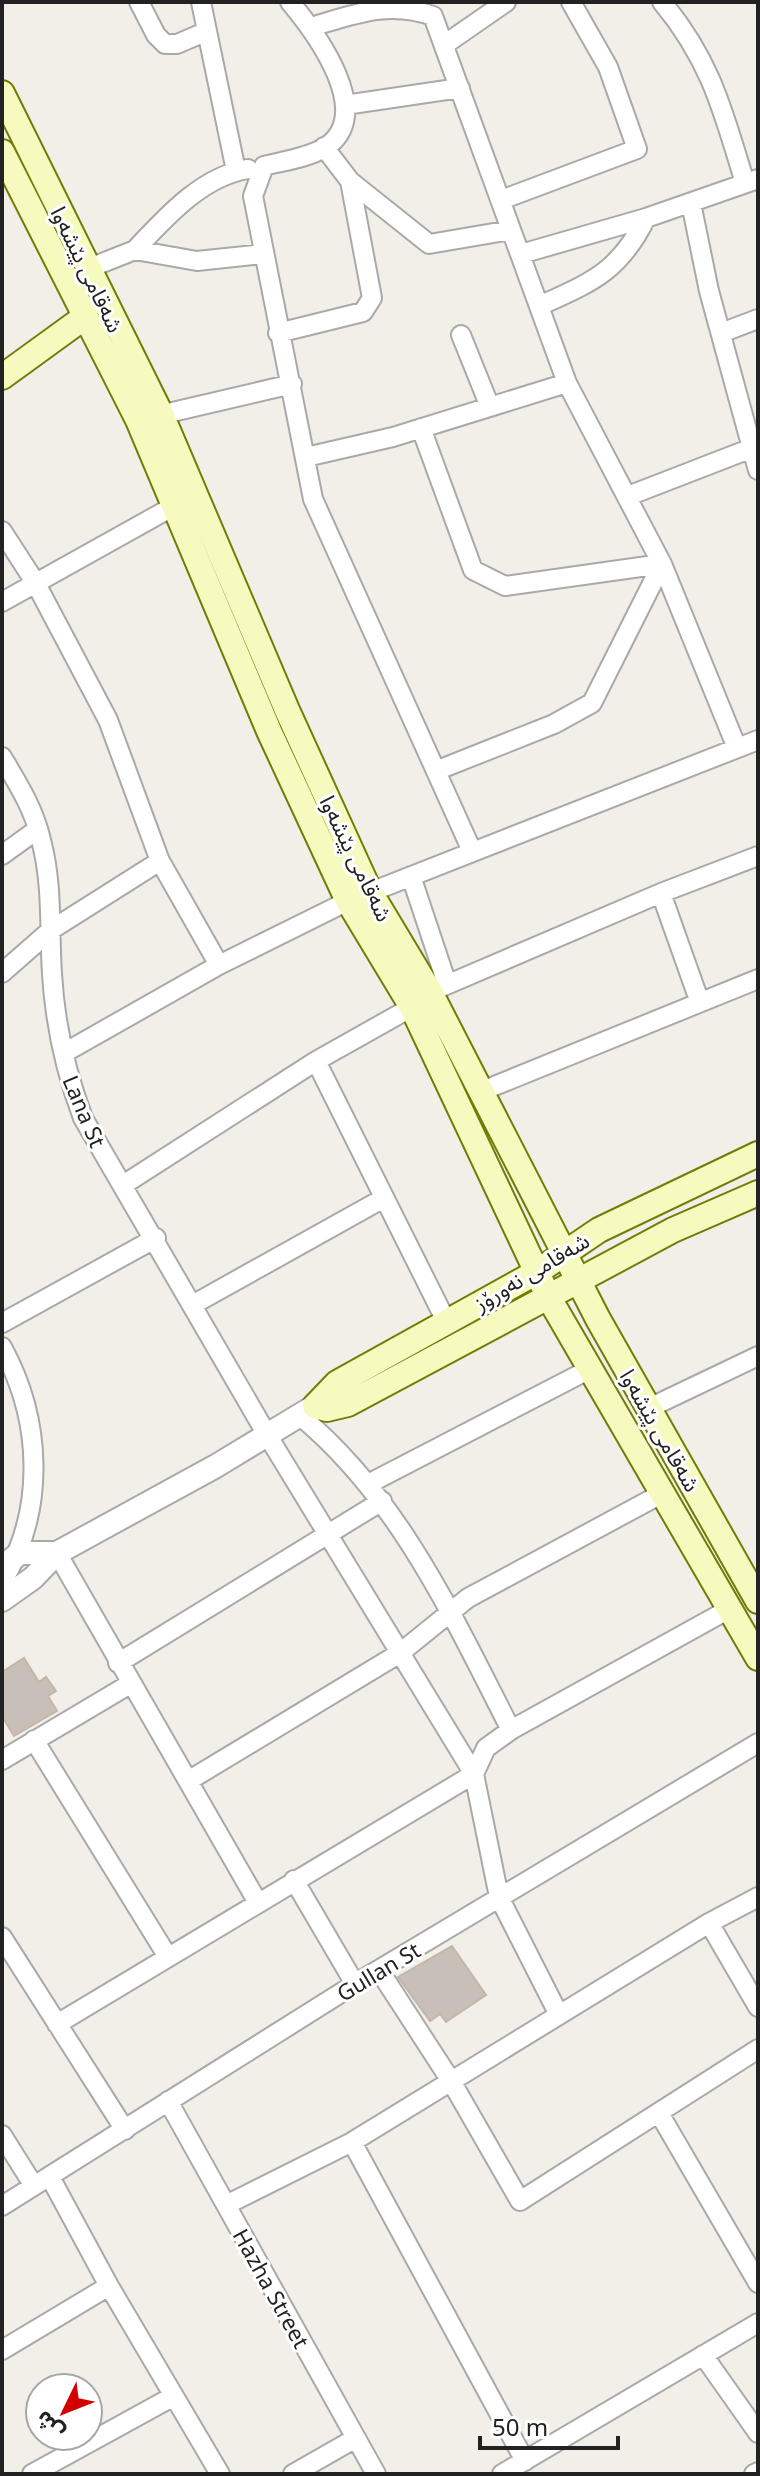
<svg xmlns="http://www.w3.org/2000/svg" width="760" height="2476" font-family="'Noto Sans','Noto Sans Arabic',sans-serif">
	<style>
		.building { fill: #c7bfb8; stroke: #c4b6ab; stroke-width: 2 }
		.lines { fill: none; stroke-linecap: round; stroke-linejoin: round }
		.minor-casing { stroke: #a9a9a9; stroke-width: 22 }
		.tertiary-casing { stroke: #a9a9a9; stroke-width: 26 }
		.secondary-casing { stroke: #707d05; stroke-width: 28 }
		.minor { stroke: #fff; stroke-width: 18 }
		.tertiary { stroke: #fff; stroke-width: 22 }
		.secondary { stroke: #f7fabf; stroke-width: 24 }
		.labels { text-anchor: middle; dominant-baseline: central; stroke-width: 6; stroke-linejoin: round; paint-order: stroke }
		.street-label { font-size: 22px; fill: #222; stroke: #fff }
	</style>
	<rect width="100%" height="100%" fill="#f2efe9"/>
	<path class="building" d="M24 1658 39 1682 46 1677 56 1691 48 1696 57 1711 14 1736 2 1716V1672Z
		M452 1946 486 1995 446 2022 440 2014 430 2021 398 1977Z"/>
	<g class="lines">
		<g class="minor-casing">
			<path id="minor" d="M139 2 156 35 165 44H177L205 32
				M201 2 236 171
				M290 2C315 32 378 116 324 148 307 158 283 161 264 166L253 196 313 499 472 851
				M662 2C711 61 723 111 745 183
				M311 27C355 14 389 0 433 16L567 383 662 564 737 748
				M444 45 506 2
				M345 105 460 88
				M324 147 350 181 429 244 511 230
				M501 200 637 149 608 67 571 2
				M691 203 709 291 758 470
				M135 250C165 218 202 176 248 169
				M521 254 646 218 758 179
				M87 269 135 250 197 261 263 254
				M539 306C592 282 619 272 646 218
				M278 333 363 312 372 298 350 181
				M721 333 758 319
				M461 335 490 407
				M151 417 292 384
				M421 428 473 570 505 586 662 564
				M306 457 393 437 567 383
				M628 496 752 448
				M2 531 35 582 108 720 160 861 219 965
				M2 602 174 506
				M2 757C18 784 34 809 41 840 53 885 49 929 52 974 55 1023 66 1073 83 1118L266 1433 474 1774 499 1897 559 2015
				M438 770 554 724 592 703 662 564
				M2 855 38 829
				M411 876 447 984
				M661 893 699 1000
				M2 973 51 930 160 861
				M430 992 661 893 758 856
				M64 1053 219 965 348 901 758 740
				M316 1061 446 1321
				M482 1091 758 979
				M123 1185 316 1061 412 1007
				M194 1304 384 1198
				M2 1323 156 1238
				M2 1347C42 1420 46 1510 2 1582
				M647 1409 758 1356
				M299 1415C399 1497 453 1617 511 1730
				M370 1483 588 1370
				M57 1553 257 1901
				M118 1663 382 1501
				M34 1740 168 1957
				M2 1760 130 1684
				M188 1781 400 1653 468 1598 663 1493
				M294 1880 355 1984
				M709 1923 758 2007
				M2 1937 125 2130
				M379 1970 451 2081 520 2201 758 2049
				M57 2024 474 1774 486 1748 511 1730 731 1608
				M168 2101 376 2474
				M659 2113 758 2283
				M2 2135 34 2186
				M352 2142 525 2461
				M50 2177 109 2286 220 2474
				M226 2205 352 2142 709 1923 758 1897
				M2 2206 355 1984 758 1743
				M2 2350 109 2286
				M703 2355 758 2433
				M32 2474 174 2396
				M293 2474 356 2438
				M502 2474 758 2323
				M754 2474 758 2472"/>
		</g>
		<g class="tertiary-casing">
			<path id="tertiary" d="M2 1567 20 1553H57
				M2 1600 33 1578 57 1553 216 1466 315 1406"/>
		</g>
		<g class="secondary-casing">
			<path id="secondary" d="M2 93 161 414 287 710 370 892 430 992 598 1319 758 1601
				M2 152 138 420 269 731 348 901 412 1007 549 1298 758 1658
				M2 377 86 316
				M758 1154 599 1230 537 1272 337 1383 315 1406 327 1409 348 1404 673 1230 758 1193"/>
		</g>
		<use href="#minor" class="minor"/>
		<use href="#tertiary" class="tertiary"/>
		<use href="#secondary" class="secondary"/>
	</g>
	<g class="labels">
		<g class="street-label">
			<text transform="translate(88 269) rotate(64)">شەقامی پێشەوا</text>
			<text transform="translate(357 858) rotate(64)">شەقامی پێشەوا</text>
			<text transform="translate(85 1111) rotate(67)">Lana St</text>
			<text transform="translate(531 1271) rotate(-31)">شەقامی نەورۆز</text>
			<text transform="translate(661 1430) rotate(60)">شەقامی پێشەوا</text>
			<text transform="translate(378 1971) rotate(-31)">Gullan St</text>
			<text transform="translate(272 2288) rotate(61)">Hazha Street</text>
		</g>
	</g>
	<rect width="760" height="2476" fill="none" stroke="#222222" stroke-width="8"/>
	<g transform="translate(64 2412) rotate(227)"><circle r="38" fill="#ffffff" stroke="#a7a7a7" stroke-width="2"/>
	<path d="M0-6L14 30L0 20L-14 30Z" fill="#d40000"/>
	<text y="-12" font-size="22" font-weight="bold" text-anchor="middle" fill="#222222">ش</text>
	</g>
	<path d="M480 2436v12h138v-12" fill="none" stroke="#222222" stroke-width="4"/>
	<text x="492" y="2436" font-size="24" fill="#222222" stroke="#ffffff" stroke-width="6" paint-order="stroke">50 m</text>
</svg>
